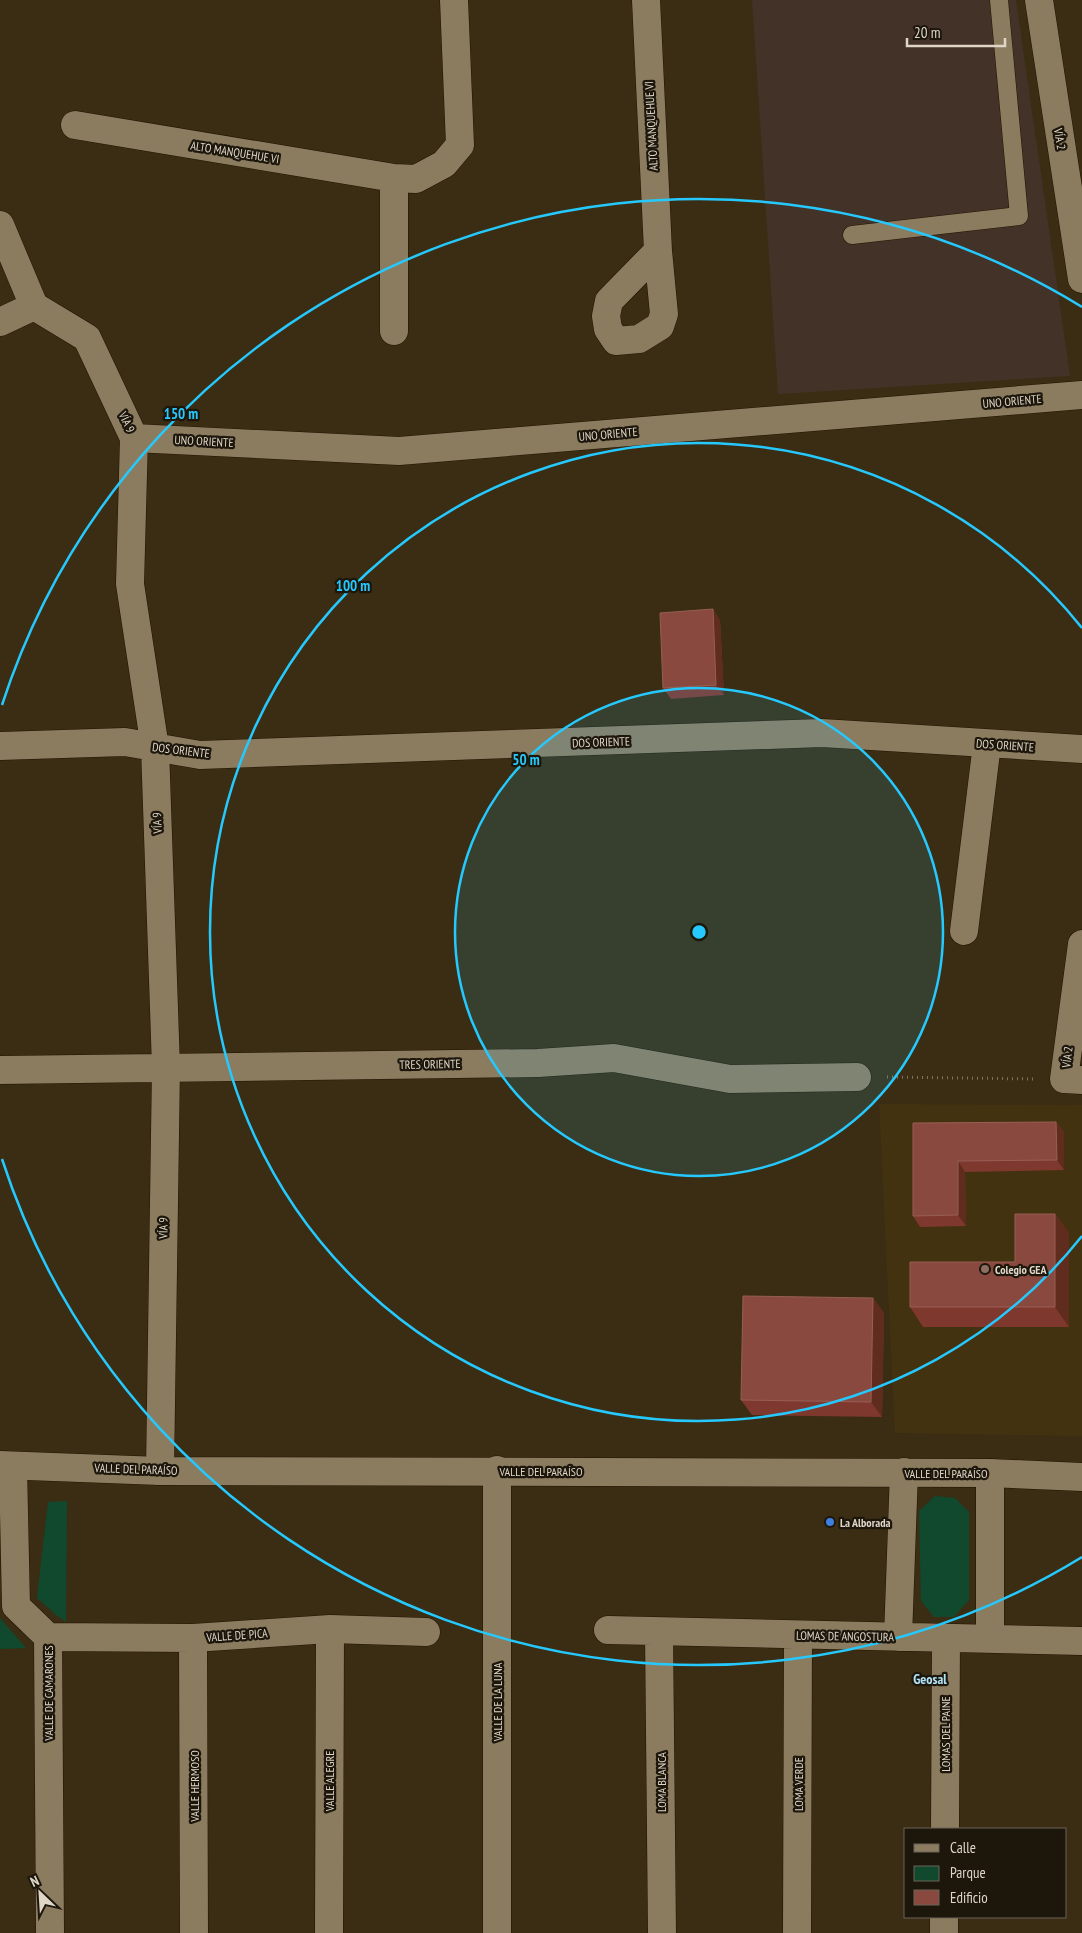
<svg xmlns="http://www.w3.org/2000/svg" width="1082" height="1933" font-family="'PT Sans Narrow',sans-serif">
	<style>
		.commercial { fill: #433227 }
		.built { fill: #433210 }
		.green { fill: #10492e }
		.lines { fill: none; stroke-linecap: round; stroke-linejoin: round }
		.lane-casing { stroke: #211400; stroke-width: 19 }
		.street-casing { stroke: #211400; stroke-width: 29 }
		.secondary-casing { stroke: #211400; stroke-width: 29 }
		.path { stroke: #7e735d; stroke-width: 3; stroke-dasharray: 1 4; stroke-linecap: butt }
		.lane { stroke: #8b7c60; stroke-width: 18 }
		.street { stroke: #8b7c60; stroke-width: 28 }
		.secondary { stroke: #8b7c60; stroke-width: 28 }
		.wall { fill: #7f382e }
		.shaded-wall { fill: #5f2c1d }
		.building { fill: #8a493f; stroke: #975f54 }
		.ring { fill: none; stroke: #26c9fe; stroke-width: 2.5 }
		.education-dot { fill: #8d6e63; stroke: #1c160b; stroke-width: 2 }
		.shop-dot { fill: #3f7fe0; stroke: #1c160b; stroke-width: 2 }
		.labels { text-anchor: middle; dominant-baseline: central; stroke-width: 4.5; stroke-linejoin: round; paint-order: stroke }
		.street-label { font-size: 12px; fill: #dfd6c7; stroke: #1c160b }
		.poi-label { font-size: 12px; font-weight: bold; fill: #dfd6c7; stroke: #1c160b; text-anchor: start }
		.neighbourhood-label { font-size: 14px; font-weight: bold; fill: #b1e3f9; stroke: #1c160b }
		.centre { fill: #26c9fe; stroke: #1c160b; stroke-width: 2.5 }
		.ring-label { font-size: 15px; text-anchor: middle; font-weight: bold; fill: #26c9fe; stroke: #1c160b; stroke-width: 4.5; stroke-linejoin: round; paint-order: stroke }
	</style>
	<rect width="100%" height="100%" fill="#3a2d13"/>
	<path class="commercial" d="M752 0H1016L1070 376 778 394Z"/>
	<path class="built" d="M879 1104 1082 1105V1436L895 1433Z"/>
	<path class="green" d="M935 1496 955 1498 969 1512V1600L954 1617H934L921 1601 919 1511Z
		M67 1501 66 1622 56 1615 37 1598 48 1502Z
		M0 1618 26 1648 0 1649Z"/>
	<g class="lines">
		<g class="lane-casing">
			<path id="lane" d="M852 235 1019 216 999 0"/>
		</g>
		<g class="street-casing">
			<path id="street" d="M646 0 658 251 664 314 660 326 639 339 616 341 608 329 606 316 609 301 658 251
				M1039 0 1082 279
				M75 125 394 178 416 179 444 164 460 145 454 0
				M0 225 34 306 87 338 134 438 130 584 155 748 166 1067 160 1471
				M0 322 34 306
				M394 331V178
				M134 438 399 451 1082 395
				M0 746 125 742 200 755 822 733 1082 749
				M964 931 987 744
				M1082 944 1064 1079 1082 1080
				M0 1070 538 1063 614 1058 730 1079 857 1077
				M13 1466 16 1606 48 1637 50 1933
				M497 1470V1933
				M608 1630 1082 1641
				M659 1632 662 1933
				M48 1637 193 1638 330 1629 426 1632
				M898 1637 904 1472
				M193 1638 194 1933
				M990 1639V1473
				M945 1829 946 1638
				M329 1933 330 1629
				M797 1933 798 1635
				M944 1933V1917"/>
		</g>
		<g class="secondary-casing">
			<path id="secondary" d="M0 1465 160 1471 990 1473 1082 1477"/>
		</g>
		<path class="path" d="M887 1077 1034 1079"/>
		<use href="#lane" class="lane"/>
		<use href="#street" class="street"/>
		<use href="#secondary" class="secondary"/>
	</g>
	<path class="wall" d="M720 620 724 695 671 699 663 688Z
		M1056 1122 1064 1132V1170L965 1172 966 1226 920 1227 913 1216V1123Z
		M1055 1214 1069 1233V1327H923L910 1307 1015 1262Z
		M873 1298 884 1313 882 1417 752 1415 741 1400Z"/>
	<path class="shaded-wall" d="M713 609 720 620 724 695 716 685Z
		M1056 1122 1064 1132V1170L1057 1160Z
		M958 1161 965 1172 966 1226 958 1215Z
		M1055 1214 1069 1233V1327L1055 1307Z
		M873 1298 884 1313 882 1417 871 1402Z"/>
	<path class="building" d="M713 609 716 685 663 688 660 613Z
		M1056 1122 1057 1160 958 1161V1215L913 1216V1123Z
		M1015 1214H1055V1307H910V1262H1015Z
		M743 1296 873 1298 871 1402 741 1400Z"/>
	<circle cx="699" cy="932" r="244" fill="#26c9fe" fill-opacity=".12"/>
	<g class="ring">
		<circle cx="699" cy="932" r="244"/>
		<path d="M1082 1236A489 489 0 1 1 1082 628"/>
		<path d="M1082 1557A733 733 0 0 1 2 1159M2 705A733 733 0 0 1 1082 307"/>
	</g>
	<circle class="education-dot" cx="985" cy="1269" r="5"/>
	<circle class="shop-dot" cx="830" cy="1522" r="5"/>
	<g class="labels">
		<g class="street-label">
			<text transform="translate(651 126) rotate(-93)">ALTO MANQUEHUE VI</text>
			<text transform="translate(1060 139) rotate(81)">VÍA 2</text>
			<text transform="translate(235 152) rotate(9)">ALTO MANQUEHUE VI</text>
			<text transform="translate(1012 401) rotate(-5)">UNO ORIENTE</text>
			<text transform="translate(127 422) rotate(65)">VÍA 9</text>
			<text transform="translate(608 434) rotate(-5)">UNO ORIENTE</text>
			<text transform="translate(204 441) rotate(3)">UNO ORIENTE</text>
			<text transform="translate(601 742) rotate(-2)">DOS ORIENTE</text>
			<text transform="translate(1005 745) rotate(4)">DOS ORIENTE</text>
			<text transform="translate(181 750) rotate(7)">DOS ORIENTE</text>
			<text transform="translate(157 823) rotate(-92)">VÍA 9</text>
			<text transform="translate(1067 1057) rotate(-83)">VÍA 2</text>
			<text transform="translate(430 1064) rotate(-1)">TRES ORIENTE</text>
			<text transform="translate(163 1228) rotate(-89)">VÍA 9</text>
			<text transform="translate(136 1469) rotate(2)">VALLE DEL PARAÍSO</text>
			<text x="541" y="1471">VALLE DEL PARAÍSO</text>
			<text x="946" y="1473">VALLE DEL PARAÍSO</text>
			<text transform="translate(237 1635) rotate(-4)">VALLE DE PICA</text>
			<text transform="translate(845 1636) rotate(1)">LOMAS DE ANGOSTURA</text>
			<text transform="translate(48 1693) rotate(-90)">VALLE DE CAMARONES</text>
			<text transform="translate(497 1702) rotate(-90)">VALLE DE LA LUNA</text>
			<text transform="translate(945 1734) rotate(-90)">LOMAS DEL PAINE</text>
			<text transform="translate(329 1781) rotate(-90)">VALLE ALEGRE</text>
			<text transform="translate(661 1782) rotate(-90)">LOMA BLANCA</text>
			<text transform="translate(798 1784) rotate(-90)">LOMA VERDE</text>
			<text transform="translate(194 1786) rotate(-90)">VALLE HERMOSO</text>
		</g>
		<g class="poi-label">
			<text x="995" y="1269">Colegio GEA</text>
			<text x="840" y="1522">La Alborada</text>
		</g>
		<g class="neighbourhood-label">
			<text x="930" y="1679">Geosal</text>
		</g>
	</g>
	<circle cx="699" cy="932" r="8" class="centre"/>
	<g class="ring-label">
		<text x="181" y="419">150 m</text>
		<text x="353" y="591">100 m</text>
		<text x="526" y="765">50 m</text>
	</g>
	<rect x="904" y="1828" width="162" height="90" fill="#1c160b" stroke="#6a6356"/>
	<rect x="914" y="1844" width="25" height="8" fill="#8b7c60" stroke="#6a6356"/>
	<text x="950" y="1853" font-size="15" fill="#dfd6c7">Calle</text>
	<rect x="914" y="1866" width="25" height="15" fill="#10492e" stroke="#6a6356"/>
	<text x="950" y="1878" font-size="15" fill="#dfd6c7">Parque</text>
	<rect x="914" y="1890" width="25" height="15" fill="#8a493f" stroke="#6a6356"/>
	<text x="950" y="1903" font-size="15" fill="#dfd6c7">Edificio</text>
	<g transform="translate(40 1893) rotate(335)" stroke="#1c160b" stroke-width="4" paint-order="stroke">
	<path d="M0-4L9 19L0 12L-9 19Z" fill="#dfd6c7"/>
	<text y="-8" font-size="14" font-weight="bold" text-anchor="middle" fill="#dfd6c7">N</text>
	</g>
	<path d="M907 38v8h98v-8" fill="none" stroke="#dfd6c7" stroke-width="2.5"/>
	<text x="914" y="38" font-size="15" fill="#dfd6c7" stroke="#1c160b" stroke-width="4" paint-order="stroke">20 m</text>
</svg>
